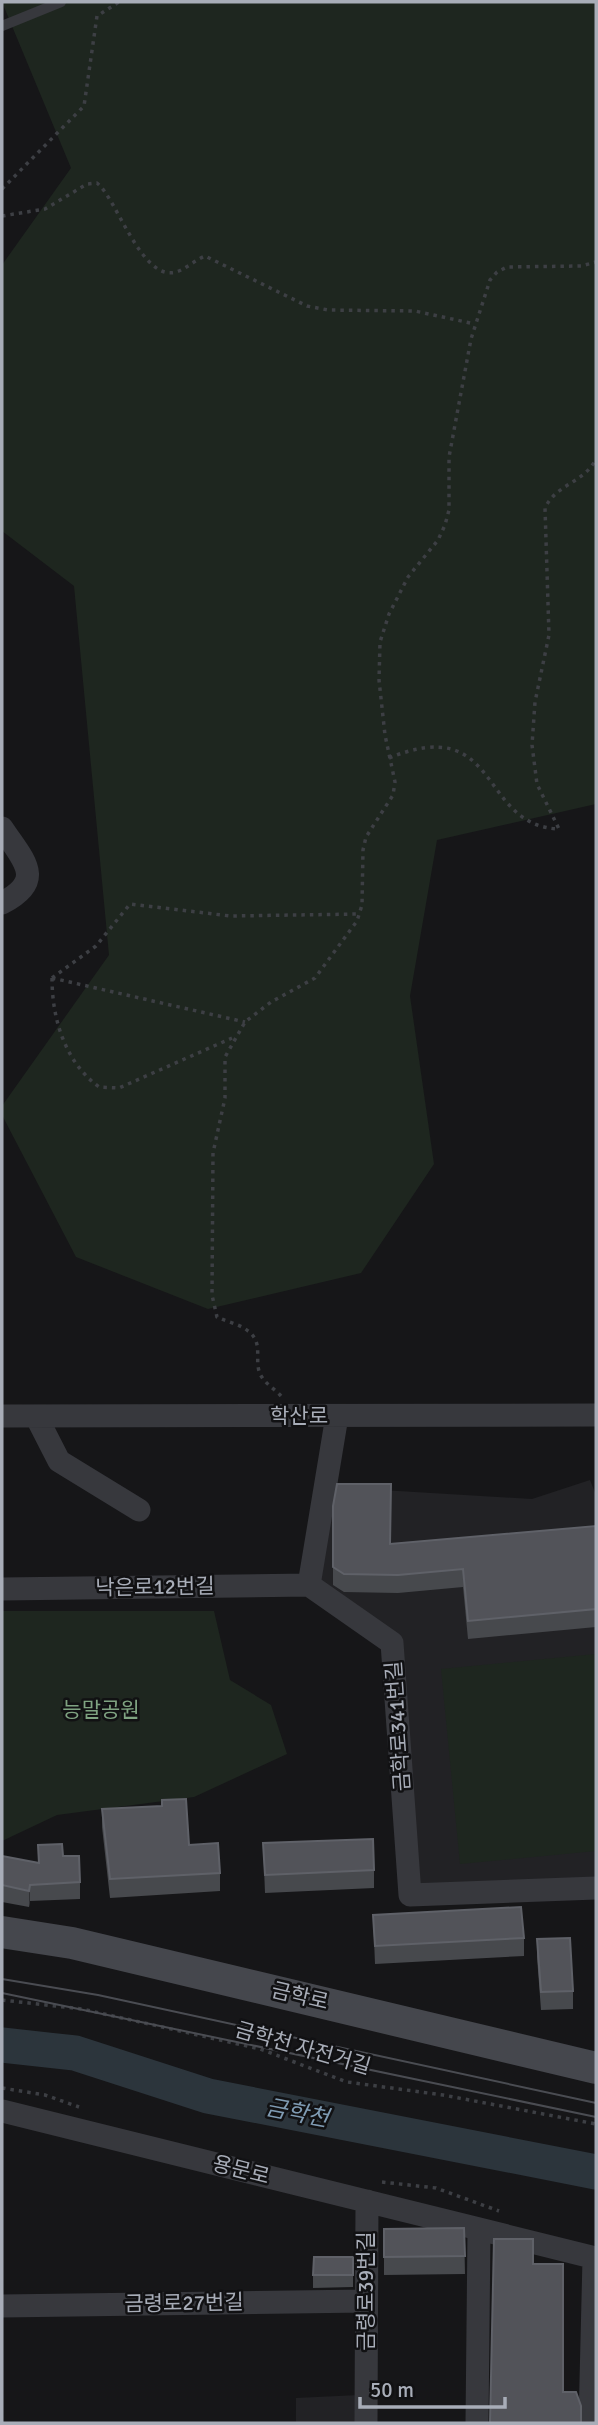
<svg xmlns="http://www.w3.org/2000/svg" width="598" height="2425" font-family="Signika,'Noto Sans KR',sans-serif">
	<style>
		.built { fill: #222225 }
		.green { fill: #1e261f }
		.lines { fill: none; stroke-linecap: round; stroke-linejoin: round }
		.river { stroke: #2c353c; stroke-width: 35 }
		.path { stroke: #3d3f44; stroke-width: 3.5; stroke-dasharray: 3.5 5; stroke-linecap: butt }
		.service { stroke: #37383d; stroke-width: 10 }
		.minor { stroke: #37383d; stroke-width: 23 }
		.secondary { stroke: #45474d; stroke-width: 32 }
		.tram { stroke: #4a4c52; stroke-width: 2 }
		.wall { fill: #47494d }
		.shaded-wall { fill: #2f3033 }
		.building { fill: #525359; stroke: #5f6168; stroke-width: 2 }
		.labels { text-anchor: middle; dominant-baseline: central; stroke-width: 5; stroke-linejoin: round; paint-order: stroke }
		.street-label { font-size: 21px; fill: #a8adb8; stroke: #111113 }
		.park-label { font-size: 21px; fill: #7fa381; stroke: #111113 }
		.water-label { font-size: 23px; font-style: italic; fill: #7f9bb3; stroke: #111113 }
	</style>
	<rect width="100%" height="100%" fill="#161618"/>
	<path class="built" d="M590 1480 596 1495V1878L420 1884 400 1641 318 1582 332 1487 532 1499Z
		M359 2395V2423H296V2398Z"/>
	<path class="green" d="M2 2H596V804L437 840 410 996 434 1164 361 1273 208 1309 76 1257 2 1115V1106L109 955 74 586 2 531V265L71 168Z
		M2 1611H214L230 1680 271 1705 287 1754 194 1797 57 1815 2 1841Z
		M596 1654V1851L460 1864 441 1669Z"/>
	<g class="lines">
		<path class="river" d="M2 2045 75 2053 208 2096 596 2172"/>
		<path class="path" d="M2 189 84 106 97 16 119 2
			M2 216 45 209 87 184 97 183C117 199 142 282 176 272 186 269 195 260 205 256L307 306 328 310 415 311 475 324
			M389 758C502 712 478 826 559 829L537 784 532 745 535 702 549 635 545 508C556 484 584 483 596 459
			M52 978 96 946 130 904 230 916 360 914
			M52 978C52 1019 65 1062 99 1087L119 1088 232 1038
			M52 978 245 1022
			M281 1396C274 1388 262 1382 259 1371 255 1357 263 1342 248 1331 240 1324 227 1322 217 1317L212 1295 213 1153 225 1098V1057L245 1022 271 1002 315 978 357 921 362 905 363 850 366 837 393 795 395 782 385 735 379 680 380 642 389 614 408 577 438 540 445 525 449 510V457L471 339 490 280 497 272 507 267 581 266 596 262
			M2 2000 82 2009 260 2049 347 2082 443 2095 596 2124
			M2 2088 45 2095 79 2107
			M382 2182 436 2188 499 2211"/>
		<path class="service" d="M2 26 61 2"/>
		<path class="minor" d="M2 828C23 860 47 880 2 903
			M2 1416 596 1415
			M36 1416 59 1461 139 1510
			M337 1416 309 1585 392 1643 410 1895 596 1888
			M2 1589 309 1585
			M2 2111 596 2258
			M2 2306 366 2301
			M366 2423 367 2201
			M477 2423 479 2231
			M590 2423 594 2258"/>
		<path class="secondary" d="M2 1932 72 1943 596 2068"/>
		<path class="tram" d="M2 1979 98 1995 596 2103
			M2 1993 596 2117"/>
	</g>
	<path class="wall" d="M333 1506 390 1544 596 1526V1627L468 1639 463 1587 398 1593 344 1592 333 1585Z
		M102 1809 189 1845 220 1873V1891L110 1898 102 1827Z
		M263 1843 374 1870V1888L265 1893Z
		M38 1845 63 1856 80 1882V1899L30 1901 29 1907 2 1902V1856L38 1863Z
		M373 1915 524 1938V1956L375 1964Z
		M537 1939 573 1991V2009L541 2010 537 1957Z
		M464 2228 465 2274 384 2275V2229Z
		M353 2257V2287L313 2288V2275Z"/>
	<path class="shaded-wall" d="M30 1885V1901L29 1907V1891Z"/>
	<path class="building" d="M337 1484H391L390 1544 596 1526V1609L468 1621 463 1569 398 1575 344 1574 333 1567V1506Z
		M186 1799 189 1845 218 1843 220 1873 110 1879 102 1809 162 1806V1800Z
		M373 1839 374 1870 265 1875 263 1843Z
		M62 1844 63 1856H79L80 1882 30 1885 29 1891 2 1885V1856L39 1863 38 1845Z
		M521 1907 524 1938 375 1946 373 1915Z
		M570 1938 573 1991 541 1992 537 1939Z
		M464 2228 465 2256 384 2257V2229Z
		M494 2239H533V2264H563V2392H576L581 2406V2423H490Z
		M314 2257H353V2275H313Z"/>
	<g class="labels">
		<g class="street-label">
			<text x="299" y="1416">학산로</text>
			<text transform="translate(155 1587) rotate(-1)">낙은로12번길</text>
			<text transform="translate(398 1726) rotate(-94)">금학로341번길</text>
			<text transform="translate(300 1996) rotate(13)">금학로</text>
			<text transform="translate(303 2048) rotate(16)">금학천 자전거길</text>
			<text transform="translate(241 2170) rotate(14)">용문로</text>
			<text transform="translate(366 2291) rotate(-90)">금령로39번길</text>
			<text transform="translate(184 2303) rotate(-1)">금령로27번길</text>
		</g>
		<g class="park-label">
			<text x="101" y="1710">능말공원</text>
		</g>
		<g class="water-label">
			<text transform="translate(297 2113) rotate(11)">금학천</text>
		</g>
	</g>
	<rect width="598" height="2425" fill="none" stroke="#a8adb8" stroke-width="7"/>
	<path d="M360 2397v10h145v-10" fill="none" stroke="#a8adb8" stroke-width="3.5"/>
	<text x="370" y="2397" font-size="21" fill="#a8adb8" stroke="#111113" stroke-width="5" paint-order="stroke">50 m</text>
</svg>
